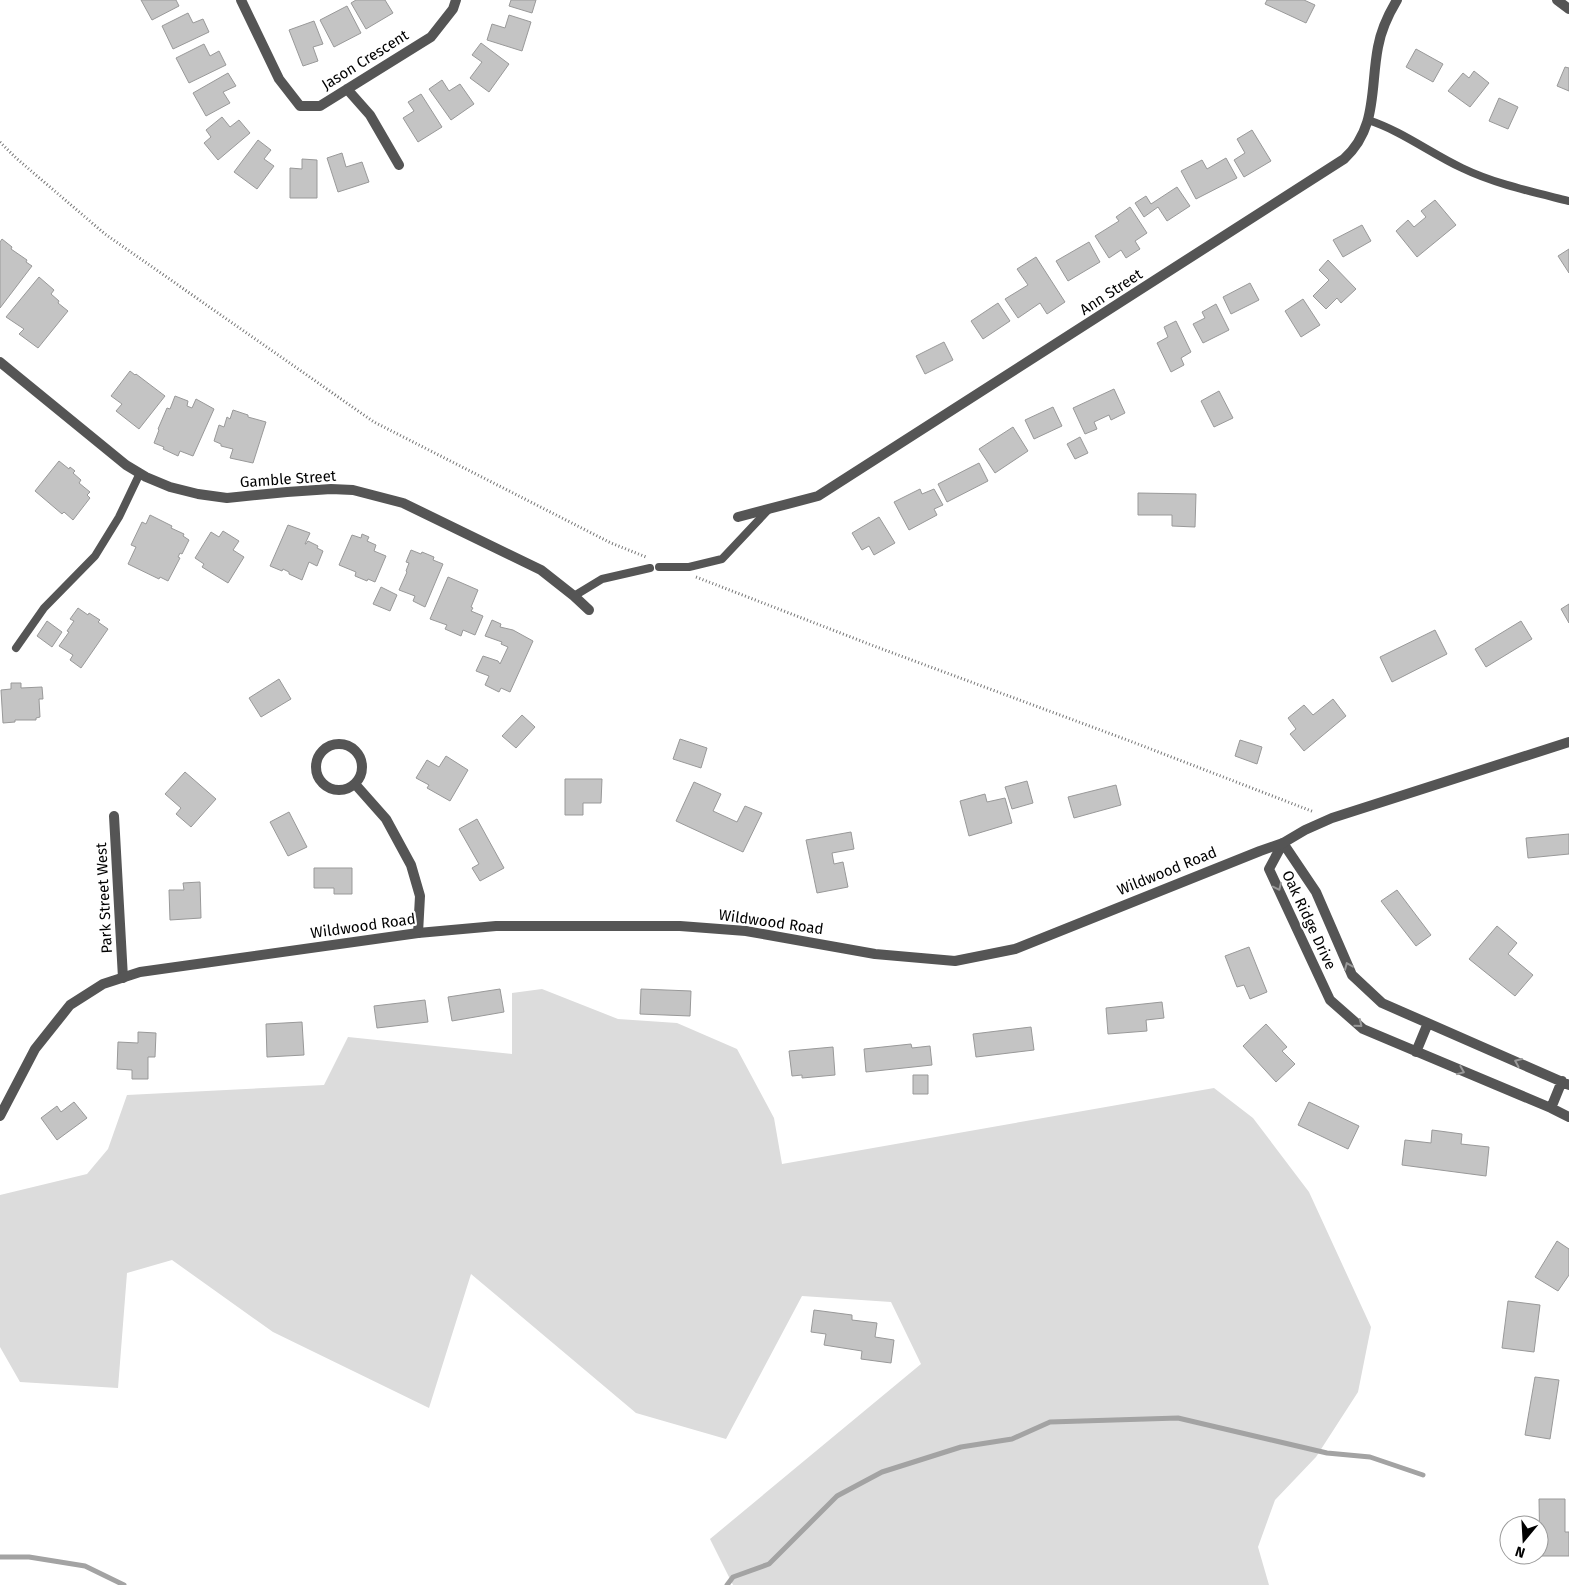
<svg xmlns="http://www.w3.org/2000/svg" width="1569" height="1585" font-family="'Fira Sans',sans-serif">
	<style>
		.green { fill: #dcdcdc }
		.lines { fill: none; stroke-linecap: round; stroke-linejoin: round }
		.stream { stroke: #a3a3a3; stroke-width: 5 }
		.building { fill: #c4c4c4; stroke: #999 }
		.path { stroke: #777; stroke-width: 3; stroke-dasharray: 1 2.5; stroke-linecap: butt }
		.service { stroke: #555; stroke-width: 8 }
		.minor { stroke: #555; stroke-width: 10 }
		.tertiary { stroke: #555; stroke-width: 10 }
		.oneway { stroke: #999 }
		.labels { text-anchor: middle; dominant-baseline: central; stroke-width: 4.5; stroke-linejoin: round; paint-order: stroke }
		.street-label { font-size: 15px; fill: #000; stroke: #fff }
	</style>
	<rect width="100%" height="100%" fill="#fff"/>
	<path class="green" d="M542 989 618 1019 677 1023 737 1049 774 1118 782 1164 1214 1088 1253 1118 1309 1192 1371 1327 1358 1392 1316 1457 1275 1500 1258 1547 1269 1585H733L710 1539 921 1364 891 1302 802 1296 726 1439 636 1413 471 1274 429 1408 273 1332 172 1260 127 1273 118 1388 20 1382 0 1347V1195L87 1174 108 1149 127 1095 324 1085 348 1037 512 1054V993Z"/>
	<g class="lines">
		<path class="stream" d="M0 1557H29L85 1566 124 1585
			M727 1585 733 1577 769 1564 837 1496 882 1472 961 1447 1012 1439 1050 1422 1178 1418 1327 1453 1370 1457 1423 1475"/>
	</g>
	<path class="building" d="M141 0H176L179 6 152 20Z
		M356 0H385L393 13 366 29 351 3Z
		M511 0H536L532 13 509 6Z
		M1267 0H1304L1315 5 1306 23 1265 4Z
		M347 6 361 33 334 47 320 20Z
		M188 13 193 23 203 19 209 32 173 49 162 26Z
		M509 15 531 22 522 51 487 40 492 24 505 28Z
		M314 21 323 44 313 47 318 61 303 66 289 30Z
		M481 43 509 64 489 92 470 78 482 62 472 55Z
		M204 44 210 56 219 51 226 65 189 83 176 58Z
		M1416 49 1443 64 1433 82 1406 67Z
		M1565 67 1569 68V91L1557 86Z
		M1474 71 1489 83 1470 107 1448 91 1463 73 1469 78Z
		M228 73 236 86 223 92 230 103 206 116 193 93Z
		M442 80 449 91 460 84 474 104 451 120 429 89Z
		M421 94 442 127 418 142 403 118 414 111 408 102Z
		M1499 98 1518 107 1508 129 1489 121Z
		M222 117 230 127 239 120 250 133 218 160 204 143 211 137 206 130Z
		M1252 130 1271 161 1244 177 1234 160 1245 153 1237 139Z
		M258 140 271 150 264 159 274 166 257 189 234 172Z
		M342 153 346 167 362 162 369 182 338 192 327 158Z
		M1226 158 1237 178 1196 199 1181 171 1202 160 1207 169Z
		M302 159 317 160V198H290V168L302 169Z
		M1177 187 1190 206 1167 221 1158 207 1144 217 1135 203 1146 196 1151 204Z
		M1435 200 1456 225 1417 257 1396 231 1408 220 1414 227 1426 217 1421 211Z
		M1130 207 1147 233 1135 241 1140 249 1126 258 1121 250 1109 258 1095 236 1119 221 1116 217Z
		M1362 225 1371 241 1343 257 1333 240Z
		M2 239 12 247 11 249 27 260 26 262 32 266 0 308V242Z
		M1089 242 1100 262 1068 281 1056 261Z
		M1569 249V273L1558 256Z
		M1036 257 1065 302 1047 314 1040 303 1018 318 1005 299 1028 285 1017 269Z
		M1328 260 1356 289 1341 303 1337 298 1326 309 1313 296 1329 280 1319 270Z
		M39 277 54 290 51 294 59 301 58 303 68 311 38 348 19 334 24 329 6 317Z
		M1250 283 1259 300 1231 314 1223 297Z
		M1303 299 1320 325 1301 337 1285 311Z
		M998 303 1010 321 983 339 971 321Z
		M1216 304 1229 330 1203 343 1193 324 1205 318 1202 312Z
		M1176 321 1191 352 1181 358 1184 365 1171 372 1157 343 1168 337 1164 327Z
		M944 342 953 360 925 374 916 356Z
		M130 371 135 375 136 374 165 396 139 429 116 411 122 404 111 396Z
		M1114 389 1125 413 1111 420 1109 415 1094 422 1097 429 1085 434 1073 408Z
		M1219 391 1233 418 1214 427 1201 401Z
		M175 396 188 401 187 406 192 408 196 399 214 409 193 456 180 451 178 456 163 449 164 447 154 443 159 430 158 429 167 408 170 409Z
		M1053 407 1062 426 1034 439 1025 420Z
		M233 410 248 415V417L266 422 253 463 230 458 233 449 221 446V444L214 441 219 425 224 427 227 417 230 419Z
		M1013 427 1028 451 995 473 979 449Z
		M1080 437 1088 453 1075 459 1067 444Z
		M59 461 69 469 70 467 75 471 73 473 81 480 79 483 90 492 87 495 90 498 73 520 64 512 62 514 35 491Z
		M979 463 988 481 947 502 938 484Z
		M920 489 922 494 934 489 943 505 934 509 937 515 909 530 894 502Z
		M1138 493 1196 494 1195 527 1172 526V515H1138Z
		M150 515 172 526 171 528 184 534 183 536 189 540 182 554 180 553 178 557 180 558 168 581 160 577 159 579 128 564 136 547 131 545 142 522 146 524Z
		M879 517 895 543 874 555 869 546 862 550 852 533Z
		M288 525 310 533 305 544H306L308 541 318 546 317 548 323 551 317 566 309 562 302 580 289 574V572L283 569 282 571 270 566Z
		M223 531 239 541 233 550 244 557 228 583 202 567 204 564 195 558 211 532 219 537Z
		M362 534 369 537 367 541 376 545 374 551 386 556 375 582 368 579 367 581 355 576 356 572 339 565 352 535 361 538Z
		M411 550 421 554 422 552 434 557 433 560 443 564 425 607 413 601 415 596 399 590 407 572 406 571 409 563 406 562Z
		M448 577 478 590 471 607 473 608 471 611 483 616 475 635 463 630 461 636 445 629 447 625 430 619Z
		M381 587 397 595 390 611 373 604Z
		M1569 604V623L1561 609Z
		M78 608 88 615 89 613 100 620 98 622 108 629 81 668 70 660 73 655 59 646 69 632 67 631 74 621 70 619Z
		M492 620 501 624 500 627 513 630 533 641 510 692 501 688 499 692 485 685 489 676 476 671 483 656 498 661 500 664 508 647 501 644 502 642 485 636Z
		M47 621 62 632 52 647 37 636Z
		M1521 621 1532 639 1486 667 1475 649Z
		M1435 630 1447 654 1392 682 1380 657Z
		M279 679 291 699 261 717 249 698Z
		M11 683H21V688L42 687 43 699H39L40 717 36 718V720H15V722L3 723 1 690 11 689Z
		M1333 699 1346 716 1304 751 1290 734 1296 729 1288 718 1304 705 1313 715Z
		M522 715 535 727 516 748 502 736Z
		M680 739 707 748 701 768 673 759Z
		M1240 740 1262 747 1257 764 1235 756Z
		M446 756 468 770 450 801 427 788 429 785 416 778 427 760 439 767Z
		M185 772 216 799 191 827 176 814 181 808 165 794Z
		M565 779H602L601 803H583V815H565Z
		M1027 781 1033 803 1012 809 1005 787Z
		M694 782 721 794 713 811 737 822 745 806 762 813 743 852 676 821Z
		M1116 785 1121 805 1074 818 1068 797Z
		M985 794 987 802 1005 798 1012 823 969 836 960 801Z
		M289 812 307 847 288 856 270 822Z
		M477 819 504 868 480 881 472 868 479 864 459 829Z
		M851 832 854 849 832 853 834 864 843 862 848 887 817 893 806 840Z
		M1569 834V854L1528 858 1526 838Z
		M314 868H352V894H334V888H314Z
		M200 882 201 918 170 920 169 890H184L183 883Z
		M1397 890 1431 935 1416 946 1381 901Z
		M1497 926 1517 943 1508 954 1533 975 1515 996 1469 959Z
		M1249 947 1267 992 1250 999 1244 985 1237 987 1225 956Z
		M500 989 504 1012 452 1021 448 997Z
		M641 989 691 991 690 1016 640 1014Z
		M425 1000 428 1022 377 1028 374 1006Z
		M1162 1002 1164 1018 1146 1020 1147 1031 1108 1034 1106 1008Z
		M302 1022 304 1055 267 1057 266 1024Z
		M1266 1024 1287 1047 1282 1051 1295 1064 1276 1082 1243 1046Z
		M1031 1027 1034 1050 976 1057 973 1034Z
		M138 1032 156 1033 155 1057H148V1079H132V1070L117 1069 118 1042 138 1043Z
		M911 1044 912 1048 930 1046 932 1065 866 1072 864 1049Z
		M833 1047 835 1075 802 1078V1075L792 1076 789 1051Z
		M913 1075H928V1094H913Z
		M74 1102 87 1118 57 1140 41 1118 57 1106 61 1112Z
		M1309 1102 1359 1126 1348 1149 1298 1125Z
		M1432 1130 1462 1134 1461 1144 1489 1147 1486 1176 1402 1165 1405 1140 1431 1143Z
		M1557 1241 1569 1249V1275L1558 1291 1535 1277Z
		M1508 1301 1540 1305 1534 1352 1502 1348Z
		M814 1310 852 1315V1320L877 1323 875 1337 894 1340 891 1363 861 1359 862 1351 824 1345 826 1334 811 1332Z
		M1535 1377 1559 1380 1550 1439 1525 1435Z
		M1539 1499H1565V1532H1569V1556H1540Z"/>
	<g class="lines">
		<path class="path" d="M0 142 16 158 105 234 374 422 611 543 646 557
			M696 577 874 646 1130 741 1314 812"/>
		<path class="service" d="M1368 120C1402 131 1430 153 1462 168 1495 184 1533 192 1569 201
			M659 567H689L722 559 769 509
			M574 596 602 579 650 568
			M16 648 44 608 95 556 119 517 140 473"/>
		<path class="minor" d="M241 0 279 79 300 106H320L431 37 453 9 456 0
			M1557 0 1569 9
			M347 89 370 115 399 165
			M0 362 126 465 146 477 170 487 198 494 227 498 287 492 331 489 353 490 403 503 541 570 574 596 589 610
			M738 517 818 496 1344 159C1378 128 1370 88 1378 47 1381 30 1388 15 1397 0
			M316 767a23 23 0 1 1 46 0a23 23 0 1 1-46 0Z
			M355 784 386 819 411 865 420 896 418 933
			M114 816 123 978
			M1416 1052 1428 1023
			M1569 1085 1382 1003 1352 975 1316 892 1283 843 1269 869 1330 1000 1363 1029 1551 1108 1569 1117
			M1551 1108 1562 1081"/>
		<path class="tertiary" d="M0 1116 35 1049 70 1005 103 984 140 972 418 933 496 926H680L746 931 875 954 955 961 1015 949 1260 851 1283 843 1305 830 1332 818 1569 742"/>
	</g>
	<defs><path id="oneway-chevron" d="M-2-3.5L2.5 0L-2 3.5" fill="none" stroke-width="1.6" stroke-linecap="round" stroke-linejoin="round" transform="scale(1.25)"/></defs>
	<g class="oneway">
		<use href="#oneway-chevron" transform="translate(1278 887) rotate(65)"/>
		<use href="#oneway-chevron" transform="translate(1348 966) rotate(-113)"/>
		<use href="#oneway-chevron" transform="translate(1359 1024) rotate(39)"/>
		<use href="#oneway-chevron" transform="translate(1518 1062) rotate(-157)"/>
		<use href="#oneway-chevron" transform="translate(1461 1071) rotate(22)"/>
	</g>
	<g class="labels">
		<g class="street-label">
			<text transform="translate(365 60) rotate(-32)">Jason Crescent</text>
			<text transform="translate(1111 292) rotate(-33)">Ann Street</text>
			<text transform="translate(288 479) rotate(-4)">Gamble Street</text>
			<text transform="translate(1167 871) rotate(-22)">Wildwood Road</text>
			<text transform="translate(104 898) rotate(-93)">Park Street West</text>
			<text transform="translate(1309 920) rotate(65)">Oak Ridge Drive</text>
			<text transform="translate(771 922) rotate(8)">Wildwood Road</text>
			<text transform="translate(363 926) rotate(-8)">Wildwood Road</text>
		</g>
	</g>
	<g transform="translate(1524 1540) rotate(198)"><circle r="24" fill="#ffffff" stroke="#999999"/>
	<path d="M0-4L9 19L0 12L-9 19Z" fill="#000000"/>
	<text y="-8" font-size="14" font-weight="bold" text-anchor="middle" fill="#000000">N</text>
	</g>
</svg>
